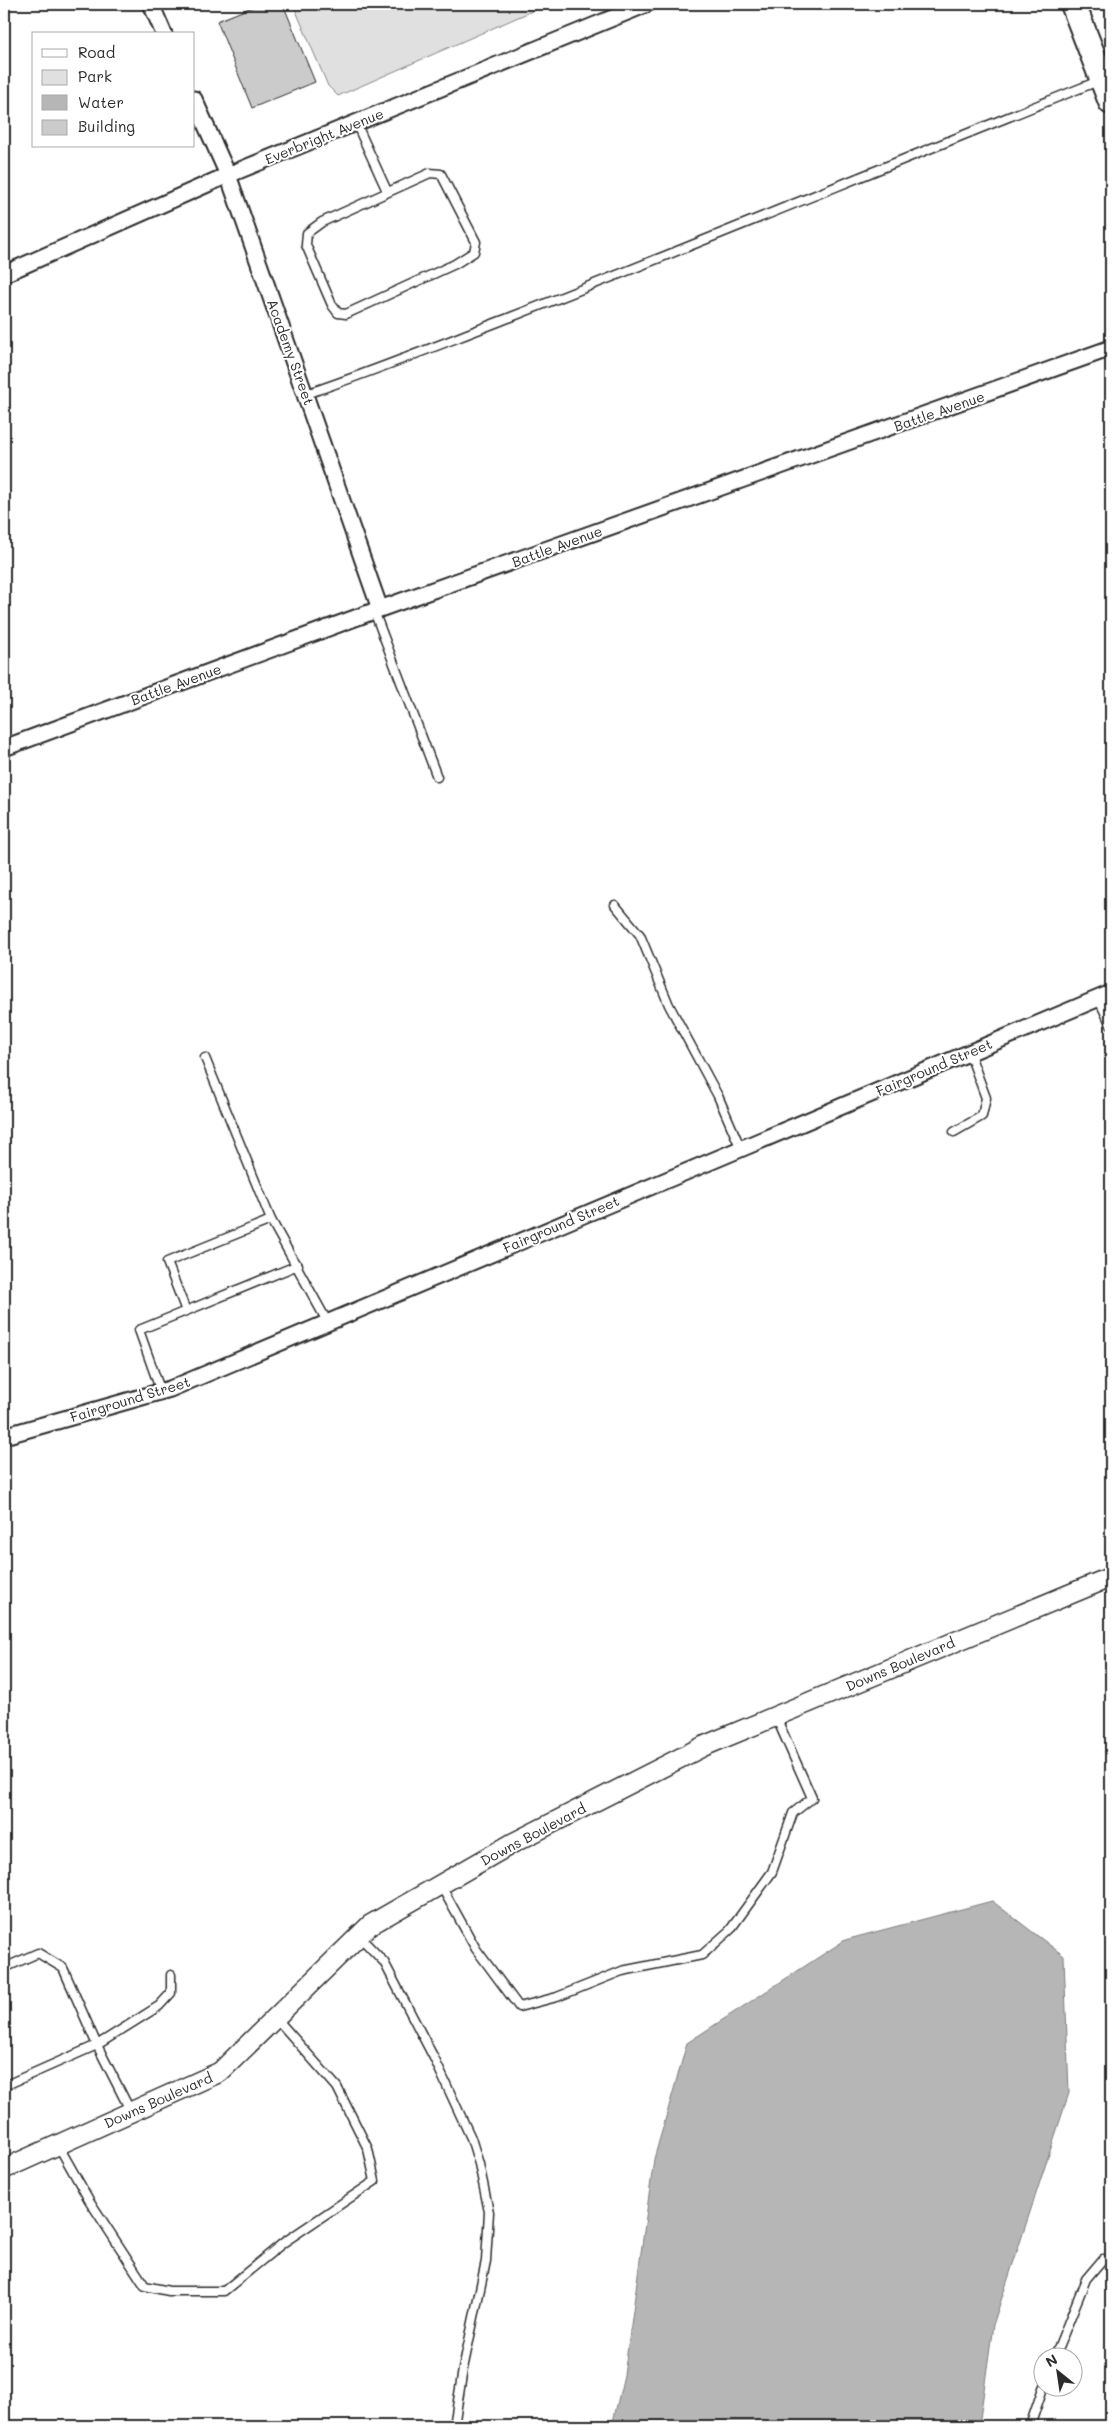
<svg xmlns="http://www.w3.org/2000/svg" width="1115" height="2430" font-family="Mali,sans-serif">
	<style>
		.green { fill: #e0e0e0; stroke: #868686 }
		.water { fill: #b6b6b6; stroke: #7e7e7e }
		.building { fill: #cbcbcb; stroke: #2b2b2b }
		.lines { fill: none; stroke-linecap: round; stroke-linejoin: round }
		.service-casing { stroke: #2b2b2b; stroke-width: 11 }
		.minor-casing { stroke: #2b2b2b; stroke-width: 19 }
		.tertiary-casing { stroke: #2b2b2b; stroke-width: 22 }
		.primary-casing { stroke: #2b2b2b; stroke-width: 28 }
		.service { stroke: #fff; stroke-width: 8 }
		.minor { stroke: #fff; stroke-width: 15 }
		.tertiary { stroke: #fff; stroke-width: 19 }
		.primary { stroke: #fff; stroke-width: 24 }
		.labels { text-anchor: middle; dominant-baseline: central; stroke-width: 4; stroke-linejoin: round; paint-order: stroke }
		.street-label { font-size: 14px; fill: #2b2b2b; stroke: #fff }
	</style>
	<rect width="100%" height="100%" fill="#fff"/>
	<filter id="ink" filterUnits="userSpaceOnUse"><feTurbulence type="fractalNoise" baseFrequency=".02" numOctaves="2"/><feDisplacementMap in="SourceGraphic" scale="10" xChannelSelector="R" yChannelSelector="G"/><feConvolveMatrix kernelMatrix="1 2 1 2 8 2 1 2 1" color-interpolation-filters="sRGB"/></filter>
	<g filter="url(#ink)">
		<path class="green" d="M293 4H548L338 96 328 86Z"/>
		<path class="water" d="M992 1901 1064 1956 1069 2093 993 2325 979 2426H612L624 2375 654 2159 687 2043 845 1940Z"/>
		<path class="building" d="M260 4H283L315 82 252 108 217 21Z"/>
		<g class="lines">
			<g class="service-casing">
				<path id="service" d="M356 123 387 191
					M430 173 441 174 476 242 474 252 455 264 346 314 338 313 332 305 306 245 307 233 322 222Z
					M306 394C375 371 443 343 511 317 708 240 904 158 1101 80
					M374 611 437 777
					M615 905 640 935 669 1005 718 1096 741 1149
					M1098 998 1111 1025
					M205 1058 271 1220 328 1323
					M954 1132 982 1116 986 1098 969 1052
					M186 1311 298 1265
					M161 1392 139 1330 186 1311 167 1262 271 1220
					M440 1884 476 1949 519 2007 557 1997 622 1971 702 1955 730 1930 772 1872 793 1813 812 1798 776 1717
					M359 1936 384 1962 434 2058 471 2138 479 2164 489 2212 486 2261 463 2369 454 2426
					M4 1968 38 1953 63 1968 97 2045 159 2006 171 1993V1975
					M4 2086 97 2045 131 2112
					M58 2145 89 2200 145 2286 169 2291H224L283 2243 375 2181 368 2149 337 2087 276 2018
					M1054 2358 1086 2279 1103 2259
					M1030 2426 1043 2388"/>
			</g>
			<g class="minor-casing">
				<path id="minor" d="M151 4 164 34
					M194 99 228 175 380 609
					M4 274 228 175 647 4
					M4 748 374 611 1111 348
					M4 1436 170 1389 1111 993"/>
			</g>
			<g class="tertiary-casing">
				<path id="tertiary" d="M4 2169 220 2072 370 1925 513 1843 704 1746 1111 1577"/>
			</g>
			<g class="primary-casing">
				<path id="primary" d="M1073 4 1111 102"/>
			</g>
			<use href="#service" class="service"/>
			<use href="#minor" class="minor"/>
			<use href="#tertiary" class="tertiary"/>
			<use href="#primary" class="primary"/>
		</g>
	</g>
	<g class="labels">
		<g class="street-label">
			<text transform="translate(324 136) rotate(-22)">Everbright Avenue</text>
			<text transform="translate(291 352) rotate(70)">Academy Street</text>
			<text transform="translate(939 411) rotate(-19)">Battle Avenue</text>
			<text transform="translate(557 546) rotate(-20)">Battle Avenue</text>
			<text transform="translate(176 684) rotate(-20)">Battle Avenue</text>
			<text transform="translate(934 1067) rotate(-23)">Fairground Street</text>
			<text transform="translate(561 1224) rotate(-23)">Fairground Street</text>
			<text transform="translate(130 1399) rotate(-17)">Fairground Street</text>
			<text transform="translate(900 1664) rotate(-23)">Downs Boulevard</text>
			<text transform="translate(533 1834) rotate(-28)">Downs Boulevard</text>
			<text transform="translate(158 2100) rotate(-24)">Downs Boulevard</text>
		</g>
	</g>
	<rect width="1115" height="2430" fill="none" stroke="#fff" stroke-width="20"/>
	<rect x="10" y="10" width="1095" height="2410" fill="none" stroke="#2b2b2b" stroke-width="2" filter="url(#ink)"/>
	<rect x="32" y="32" width="162" height="115" fill="#ffffff" stroke="#aaaaaa"/>
	<rect x="42" y="49" width="25" height="8" fill="#ffffff" stroke="#aaaaaa"/>
	<text x="78" y="58" font-size="15" fill="#2b2b2b">Road</text>
	<rect x="42" y="70" width="25" height="15" fill="#e0e0e0" stroke="#aaaaaa"/>
	<text x="78" y="82" font-size="15" fill="#2b2b2b">Park</text>
	<rect x="42" y="95" width="25" height="15" fill="#b6b6b6" stroke="#aaaaaa"/>
	<text x="78" y="108" font-size="15" fill="#2b2b2b">Water</text>
	<rect x="42" y="120" width="25" height="15" fill="#cbcbcb" stroke="#aaaaaa"/>
	<text x="78" y="132" font-size="15" fill="#2b2b2b">Building</text>
	<g transform="translate(1058 2372) rotate(330)"><circle r="24" fill="#ffffff" stroke="#aaaaaa"/>
	<path d="M0-4L9 19L0 12L-9 19Z" fill="#2b2b2b"/>
	<text y="-8" font-size="14" font-weight="bold" text-anchor="middle" fill="#2b2b2b">N</text>
	</g>
</svg>
